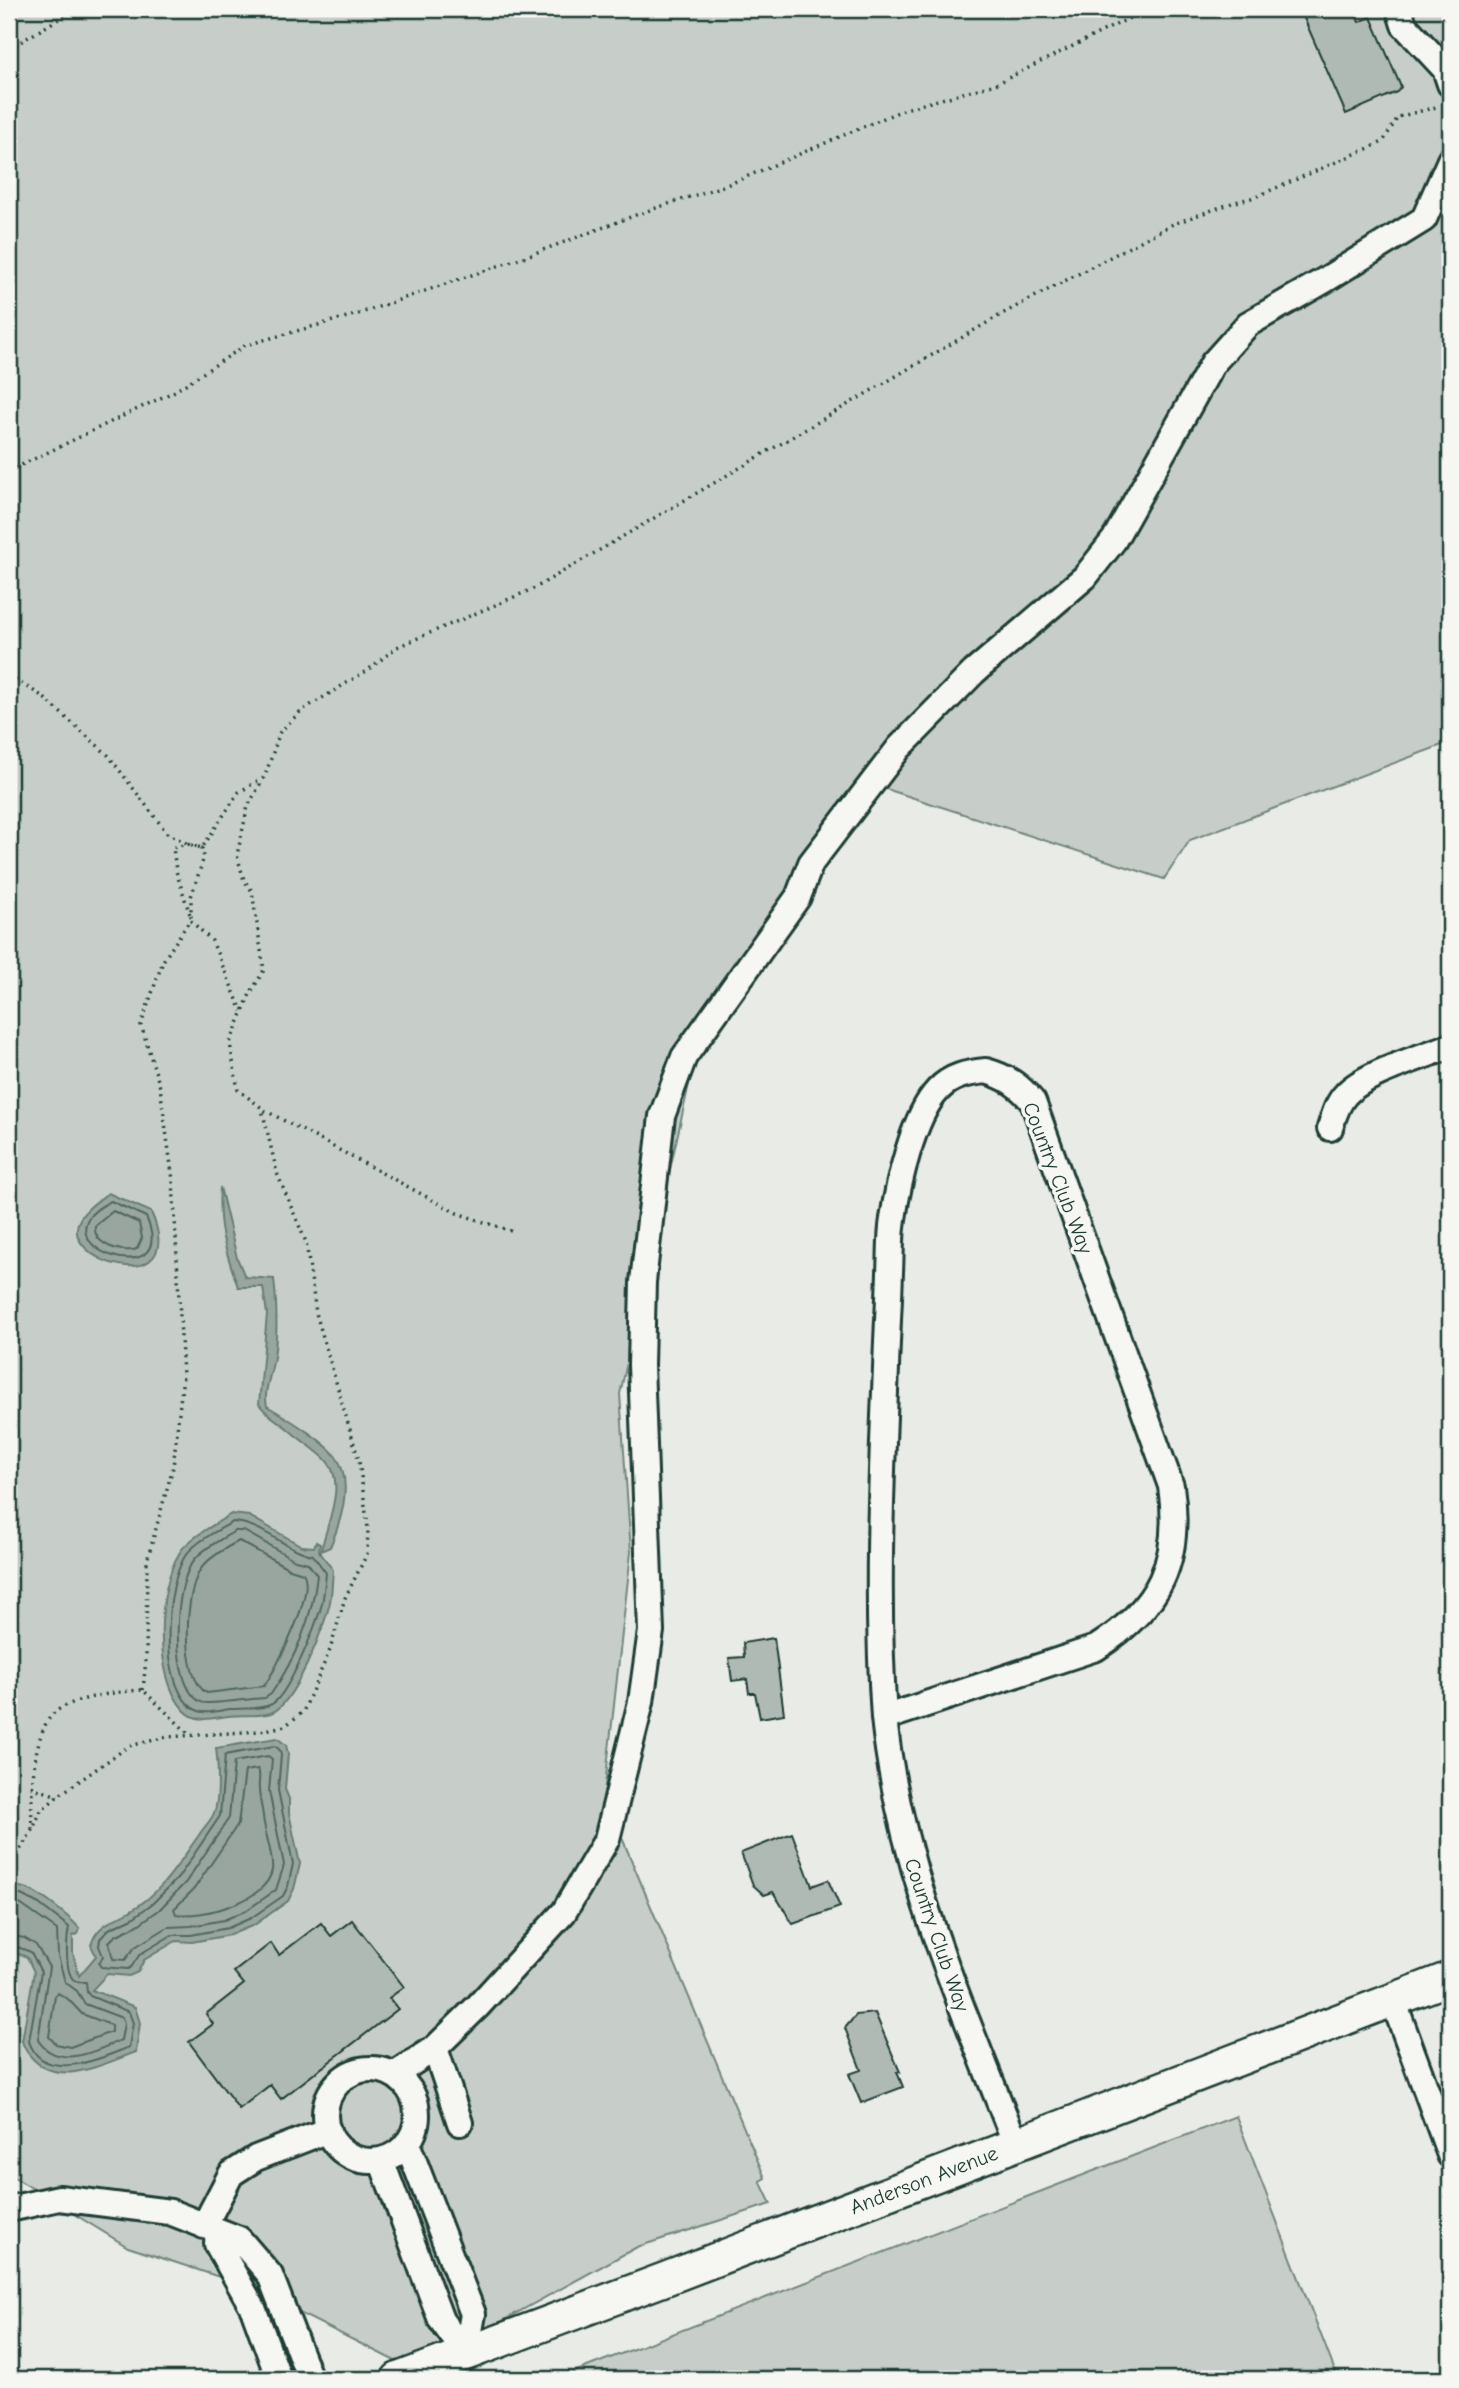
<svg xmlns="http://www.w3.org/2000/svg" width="1459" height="2388" font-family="'Comic Neue',sans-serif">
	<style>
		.green { fill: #c7cec9; stroke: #73867e; stroke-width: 2 }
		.water { fill: #99a6a0; stroke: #687c75; stroke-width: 2 }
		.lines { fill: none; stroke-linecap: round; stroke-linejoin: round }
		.shore { stroke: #50675f; stroke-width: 2 }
		.building { fill: #b0bab5; stroke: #1f3d34; stroke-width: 2 }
		.minor-casing { stroke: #1f3d34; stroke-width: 30 }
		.major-casing { stroke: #1f3d34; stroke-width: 37 }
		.path { stroke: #1f3d34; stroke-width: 3.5; stroke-dasharray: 2 5; stroke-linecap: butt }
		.minor { stroke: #f6f6f2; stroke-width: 24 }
		.major { stroke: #f6f6f2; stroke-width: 32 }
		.labels { text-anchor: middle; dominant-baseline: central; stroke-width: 7; stroke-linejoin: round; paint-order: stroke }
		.street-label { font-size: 21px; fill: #1f3d34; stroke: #f6f6f2 }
	</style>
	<rect width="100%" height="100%" fill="#e9ebe7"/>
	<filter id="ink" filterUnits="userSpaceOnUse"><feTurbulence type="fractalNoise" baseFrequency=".0143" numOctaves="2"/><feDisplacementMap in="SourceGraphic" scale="14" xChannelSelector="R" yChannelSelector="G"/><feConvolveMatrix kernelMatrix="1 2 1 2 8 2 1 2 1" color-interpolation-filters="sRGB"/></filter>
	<g filter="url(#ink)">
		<path class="green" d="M9 9H1450V742L1190 840 1164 879 883 788 701 1030 620 1394 631 1552 604 1795 765 2178 760 2181 771 2204 637 2247 413 2370 244 2285 128 2247 9 2174Z
			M1236 2116 1338 2379H556Z"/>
		<path class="water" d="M220 1187 237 1258 245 1277 274 1279C277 1306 278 1330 274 1357 272 1373 263 1391 267 1406 284 1416 328 1443 337 1458 353 1483 341 1522 330 1547L321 1551C327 1522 349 1480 323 1457 312 1447 299 1439 288 1429 278 1420 266 1415 259 1404L267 1314 263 1287H238C225 1249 217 1227 220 1187Z
			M108 1193 151 1212C191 1302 55 1262 80 1219 86 1208 99 1200 108 1193Z
			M231 1514 249 1516 302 1546 314 1547 316 1542 320 1544 319 1551 333 1570C332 1581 332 1592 330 1602 325 1626 294 1705 271 1713 258 1717 242 1714 228 1716 212 1718 197 1724 184 1710 153 1677 157 1588 180 1552 189 1538 217 1523 231 1514Z
			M277 1738 286 1745 288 1754 285 1789 289 1799V1813L300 1864 294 1889 288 1901 254 1925 230 1935 192 1942 176 1941 144 1960 138 1972 129 1976 107 1974 92 1990 135 2007 140 2023 136 2052C105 2063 61 2088 33 2059 28 2054 24 2049 22 2041L34 1972 27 1957 9 1950V1889C13 1888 16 1887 20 1887 35 1888 71 1918 80 1929L78 1934 73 1936V1953L79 1976 96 1956 91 1945C97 1924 113 1921 130 1911 161 1894 179 1863 199 1835 203 1828 211 1821 214 1813 220 1799 218 1763 216 1748Z"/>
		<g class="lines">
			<path class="shore" d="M111 1201 146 1217C182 1298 26 1243 111 1201Z
				M113 1211 139 1223 142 1238 137 1249C122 1254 93 1245 95 1226Z
				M233 1522C261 1523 284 1549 313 1555L326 1573C325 1583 324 1594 322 1604 316 1625 289 1694 272 1704 261 1710 242 1708 230 1709 215 1711 202 1717 189 1705 160 1677 165 1589 185 1556 195 1542 218 1530 233 1522Z
				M235 1531H244L295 1560 308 1563 317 1575C313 1616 295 1660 271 1694L265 1698C253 1698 208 1706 201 1702 169 1687 173 1582 195 1559 205 1547 222 1539 235 1531Z
				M239 1541 290 1569 303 1573C316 1592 277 1668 264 1686L207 1693C180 1679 184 1587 203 1566 212 1556 227 1547 239 1541Z
				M274 1746 279 1749 281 1755 278 1790 293 1864 288 1886 283 1896 251 1918 228 1928 191 1935H172L140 1954 132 1966 128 1969 101 1967 99 1964 103 1956 99 1946 100 1939 109 1929 133 1918 153 1903 178 1878 220 1816 225 1755Z
				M268 1756 272 1759 269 1791 284 1865 276 1890 247 1910 224 1920 191 1926 168 1927 135 1947 125 1960 113 1959 109 1942 115 1936 138 1925 159 1910 186 1882 229 1818 234 1762Z
				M258 1769C261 1775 258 1782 259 1789 259 1798 262 1807 263 1816 264 1832 274 1856 272 1870 267 1901 203 1918 176 1914L174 1909 194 1889 238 1824 245 1771Z
				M9 1895H21L39 1904 69 1927C67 1937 64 1972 74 1980 77 1982 83 1982 86 1982L87 1992 90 1996 129 2012 133 2023 129 2047C101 2059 42 2084 29 2041L41 1972 31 1952 9 1944
				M9 1904H20L57 1930 58 1956 65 1982 77 1991 85 2004 122 2018 124 2024 121 2040C95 2052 57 2070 38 2040L49 1967 36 1945 24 1938 9 1935
				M58 1993 68 1999 82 2014 111 2025V2032L70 2047 56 2044 49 2037 55 1996Z"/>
		</g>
		<path class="building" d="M1300 9H1353L1359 22 1371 17 1401 87 1397 92 1346 114Z
			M774 1638 784 1714 760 1718 755 1693H749L747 1679 732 1681 729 1658 744 1657 743 1643Z
			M792 1833 812 1886 828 1880 840 1907 793 1924 773 1892 764 1895 753 1885 741 1853Z
			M352 1920 404 1987 389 1998 398 2009 281 2099 270 2085 239 2109 189 2042 213 2024 206 2014 244 1984 234 1972 271 1943 279 1955 321 1923 331 1936Z
			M875 2013 900 2072H897L903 2087 861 2103 849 2074 861 2070 845 2028 856 2015Z"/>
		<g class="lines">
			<g class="minor-casing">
				<path id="minor" d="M1399 9 1404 25 1445 69 1450 84
					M986 1071C1007 1077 1019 1085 1033 1102L1171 1486C1182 1561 1160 1607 1096 1648L884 1718C876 1602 881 1484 886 1368 887 1336 889 1304 890 1272 891 1255 890 1237 893 1219 898 1184 913 1116 938 1090 951 1076 967 1073 986 1071Z
					M1330 1128C1334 1116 1337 1103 1346 1094 1365 1073 1423 1057 1450 1046
					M884 1718C900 1870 961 2003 1016 2145
					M1393 2000 1450 2155
					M325 2115a46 46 0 1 1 92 0a46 46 0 1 1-92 0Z
					M394 2075 435 2048
					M460 2123 435 2048 478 2006 564 1912 607 1839 641 1702 651 1631 641 1365 643 1282 662 1116 684 1057 798 897 811 863 899 748 974 672 1085 577 1114 540 1213 363 1248 324 1325 280 1424 219 1450 160
					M407 2143 473 2314 466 2354
					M381 2160 441 2320 466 2354
					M9 2209 59 2198 170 2212 239 2239 270 2275 310 2379
					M204 2226 231 2174 256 2158 328 2130
					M218 2231 217 2244 253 2308 279 2379"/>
			</g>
			<g class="major-casing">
				<path id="major" d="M398 2379 665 2279 1450 1978"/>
			</g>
			<path class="path" d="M9 49 75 9
				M9 471 175 391 246 345 358 314 527 256 644 212 732 183 905 109 996 84 1148 9
				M9 676 42 696 108 755 167 833 188 844 202 848 239 792 263 778
				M188 844 202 848 204 857 191 897V918L176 871 173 847Z
				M511 1231 457 1213 266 1111 238 1090 230 1043 250 994 264 970 252 891 244 880 237 855 248 806 265 776 280 732 301 711 368 670 397 647 535 588 1002 314 1173 224 1232 203 1255 197 1383 142 1398 117 1440 106
				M143 1690 146 1659 147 1561 173 1467 183 1376 173 1180 160 1087 141 1025 163 961 190 920 212 941 242 1011
				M31 1787 58 1796
				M32 1829C31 1800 31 1734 54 1713 71 1698 120 1691 143 1690L190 1735
				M9 1867 32 1831 41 1811 58 1796 129 1746 167 1737 260 1731 285 1726 303 1712 330 1650 345 1598 367 1554 368 1528 359 1461 316 1313 306 1242 277 1173 262 1109"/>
			<use href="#minor" class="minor"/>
			<use href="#major" class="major"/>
		</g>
	</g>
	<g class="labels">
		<g class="street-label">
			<text transform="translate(1058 1178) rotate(69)">Country Club Way</text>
			<text transform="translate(937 1935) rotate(71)">Country Club Way</text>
			<text transform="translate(924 2180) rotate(-21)">Anderson Avenue</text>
		</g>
	</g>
	<rect width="1459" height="2388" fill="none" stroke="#f6f6f2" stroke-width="35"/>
	<rect x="18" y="18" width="1424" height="2353" fill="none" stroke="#1f3d34" stroke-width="2.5" filter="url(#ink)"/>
</svg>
